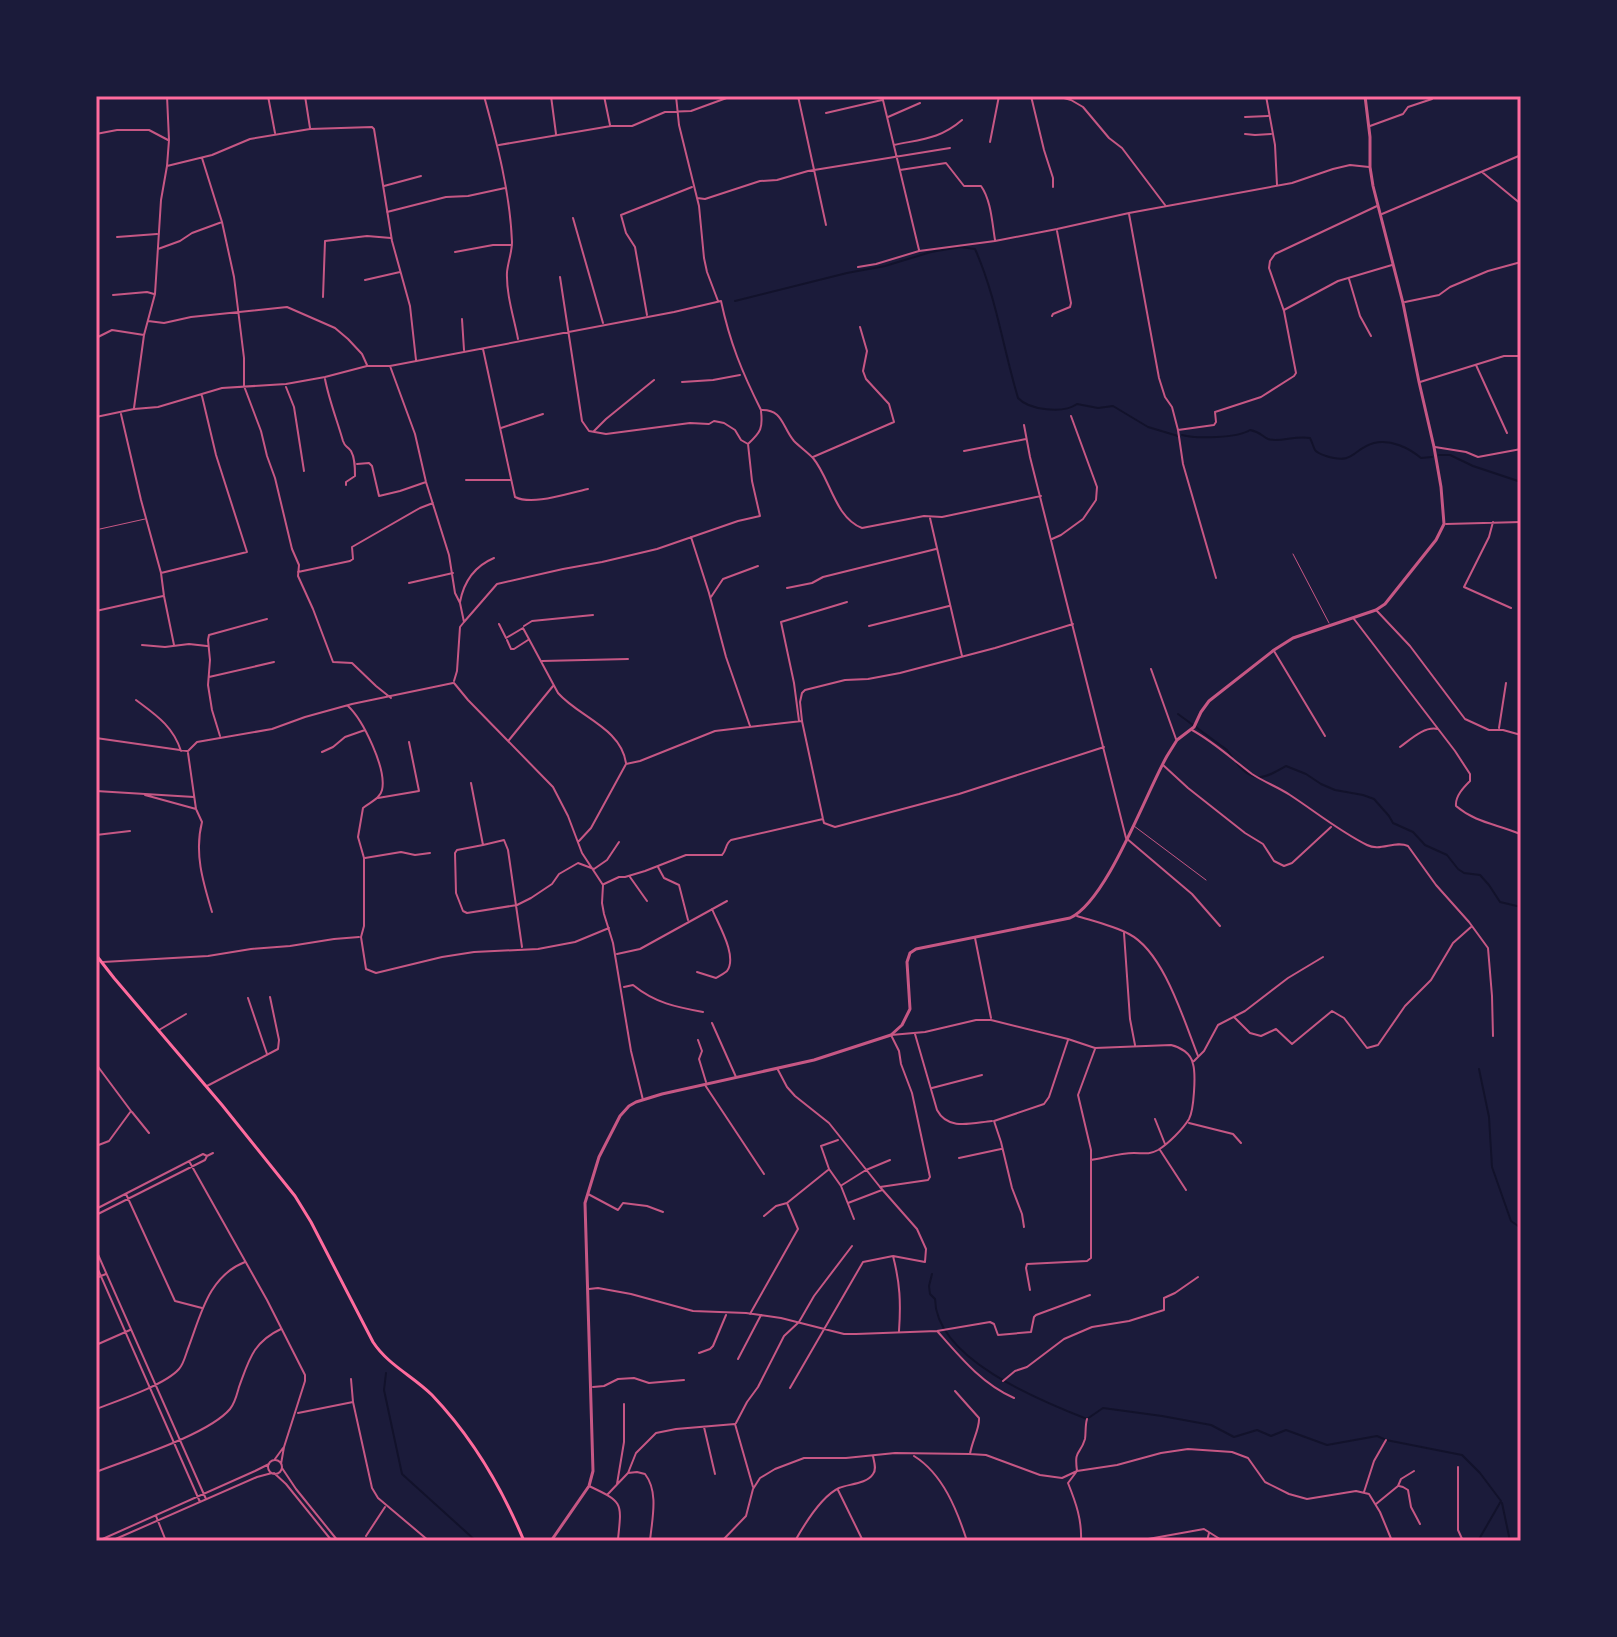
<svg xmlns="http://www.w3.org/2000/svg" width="1617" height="1637" font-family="'Varela Round',sans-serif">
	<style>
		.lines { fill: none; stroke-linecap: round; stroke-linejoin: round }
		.stream { stroke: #12122b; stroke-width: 2 }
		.service { stroke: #c65784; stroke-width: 1 }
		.minor { stroke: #c65784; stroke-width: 2 }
		.tertiary { stroke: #c65784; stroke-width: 3 }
		.secondary { stroke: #ff6b9d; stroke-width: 3 }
		.neatline { fill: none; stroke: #ff6b9d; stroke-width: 3 }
	</style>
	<rect width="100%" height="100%" fill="#1b1b3a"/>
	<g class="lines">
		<path class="stream" d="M735 301 847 273 885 266 931 252 960 247 975 249C996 296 1003 348 1018 398 1029 410 1063 414 1077 404L1098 408 1113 406 1148 427 1178 436
			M1182 435C1196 439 1238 438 1250 430 1261 432 1261 436 1268 439 1280 443 1295 435 1310 438 1312 442 1313 446 1315 450 1317 453 1323 455 1326 456 1355 465 1352 449 1374 443 1391 439 1409 448 1421 458L1432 457
			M1439 455H1450L1473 466 1521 482
			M1178 714 1227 750 1232 757
			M1236 762C1253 785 1265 778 1286 766L1306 774 1321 784 1335 790 1363 795 1374 799 1389 816 1393 823 1413 832 1425 845 1447 855 1458 869 1464 873 1480 875 1489 885 1500 902 1521 907
			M1479 1069 1489 1117 1492 1167 1511 1221 1521 1228
			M932 1274 929 1286 930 1294 935 1299C936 1359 1039 1400 1087 1419L1103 1408 1162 1416 1211 1425 1234 1437 1257 1430 1271 1436 1286 1430 1327 1445 1377 1436 1386 1440 1462 1455 1480 1473 1501 1501 1478 1541
			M386 1373 384 1390 402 1474 476 1541
			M1502 1503 1510 1541"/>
		<path class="service" d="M100 529 145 519
			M1293 554 1329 623
			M1134 826 1206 880"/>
		<path class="minor" d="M268 96 275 133
			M305 96 310 128
			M484 96C497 143 510 192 512 242 512 252 508 262 507 272 506 294 514 318 518 339
			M551 96 556 134
			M604 96 610 125
			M676 96 679 125 699 206 704 258 707 272 718 301
			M798 96 826 225
			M882 96 919 250
			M1031 96 1044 150 1053 178V187
			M1266 96 1275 145 1277 185
			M1031 98H1064L1071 100 1083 107 1109 138 1122 148 1165 205
			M826 113 882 100
			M888 117 920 103
			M1245 117 1268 116
			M1370 126 1403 114 1408 107 1432 99
			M96 134 117 130H149L168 140
			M1245 134 1255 135 1271 134
			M990 142 999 96
			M499 145 611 126H632L665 112 691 111 732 96
			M894 145C922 139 940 139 962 120
			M202 158 222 222 234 277 244 358V386L261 431 267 456 275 478 292 549 299 565 298 576 313 609 333 662 352 663 376 686 391 698
			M167 166 212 155 250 139 310 129 372 127 374 129 392 241 410 306 416 360
			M900 170 946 163 964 186H981C991 200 992 222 995 240
			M1482 172 1521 204
			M384 186 421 176
			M697 198 705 199 760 181 777 180 808 171 950 148
			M387 212 446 197 468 196 505 188
			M1129 214 1159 378 1165 397 1172 407 1178 430 1183 464 1216 578
			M1382 214 1521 155
			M573 218 603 323
			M117 237 157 234
			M158 249 180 241 192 233 222 222
			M455 252 493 245H512
			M858 267 876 264 919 251 995 241 1057 229 1129 213 1292 183 1333 169 1350 165 1369 167
			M560 277 582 421 589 431 606 434 690 423 709 424 714 421 724 423 735 430 741 440 748 444C761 432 763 428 761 411
			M1349 279 1360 316 1371 336
			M365 280 400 272
			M113 295 147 292 154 294
			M323 297 325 241 367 236 391 238
			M1405 302 1439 295 1450 287 1488 271 1521 262
			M1284 310 1338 281 1392 265
			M647 315 635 247 626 233 621 215 692 187
			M1052 316 1053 314 1070 307 1071 303 1057 231
			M462 319 464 350
			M148 321 164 323 191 317 287 307 335 328 348 339 362 354 367 365
			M96 338 112 330 144 335
			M483 349 515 497C533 506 568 493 588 489
			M1476 365 1507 433
			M390 366 415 434 426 482 449 555 455 593 460 603 464 622 460 627 457 671 454 681
			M325 379C329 400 337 420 343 441 346 449 346 444 351 451 355 458 355 467 355 476L346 482V485
			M682 382 713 380 740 375
			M1420 382 1504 356H1521
			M286 387 294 407 304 471
			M96 402 98 415
			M134 408 144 335 155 294 161 200 167 166 169 140 167 96
			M121 414 141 500 161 573 164 596 174 645
			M96 417 134 409 158 407 222 388 286 384 325 377 367 366H390L674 312 721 301C730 343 742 372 761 410 783 409 782 427 794 441 800 447 807 452 813 458 830 478 835 518 862 528L924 516 942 517 1041 496
			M1024 425 1030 457 1126 838 1192 894 1220 926
			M501 428 543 414
			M1178 430 1214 425 1216 422 1215 412 1261 397 1294 376 1296 373 1284 311 1269 268 1270 261 1275 254 1377 206
			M594 431 606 419 654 380
			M1435 447 1466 452 1478 457 1521 449
			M964 451 1026 439
			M813 457 894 422 889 404 866 379 863 371 867 351 860 327
			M357 464 369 463 372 466 379 496 400 491 426 482
			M466 480H510
			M930 518 962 656
			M1493 522 1489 537 1464 587 1511 608
			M1446 524 1521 522
			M691 537 709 593 726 657 750 726
			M1052 539 1061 535 1083 519 1096 500 1097 487 1071 416
			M298 572 350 561 353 559 352 547 420 508 433 503
			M161 573 247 552 216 455 202 396
			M409 583 453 573
			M787 588 812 583 823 577 936 549
			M711 597 723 579 758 566
			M460 602C464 581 475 566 494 558
			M96 611 163 596
			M1377 611 1410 646 1465 719 1489 730H1503L1521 735
			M1354 619 1455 751 1470 774V781C1464 787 1455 796 1456 806 1476 823 1497 824 1520 834
			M464 622 497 584 563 569 602 562 657 549 738 521 760 516 752 481 748 444
			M499 624 506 638 523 628 558 693C579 717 621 728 626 763
			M1073 624 995 648 900 673 868 679 845 680 805 690 802 693 800 702 802 721 823 819 824 823 835 827 959 794 1104 747
			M524 626 532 621 593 615
			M869 626 949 606
			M507 640 511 649H514L528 640
			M142 645 165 647 189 644 207 646
			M1274 651 1325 736
			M542 661 628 659
			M1151 669 1176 739
			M209 677 274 662
			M454 683 468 700 553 787 568 816 582 853 603 885 602 903 604 914 613 943 631 1051 643 1100
			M136 700C156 715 173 726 181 751
			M348 706C363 720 387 769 382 790 380 799 370 802 363 808L358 837 364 858V926L361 937 366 969 376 973 442 957 474 952 538 949 575 942 609 928
			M799 721 794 683 781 622 847 602
			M1499 728 1506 683
			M1192 730C1214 742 1232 759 1252 774 1264 782 1278 787 1290 795 1316 812 1339 831 1367 845 1380 852 1395 840 1408 846L1436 885 1469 922 1488 948 1492 996 1493 1036
			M220 736 212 710 208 685 210 660 208 640 209 635 267 619
			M96 738 187 751
			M509 740 553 686
			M1400 747C1411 739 1424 726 1438 729
			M188 751 197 742 272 729 305 717 352 704 453 683
			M322 752 333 747 345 737 365 730
			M188 753 196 809 202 822C194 853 203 882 212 912
			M1163 765 1188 788 1245 833 1263 844 1274 861 1284 866 1292 863 1331 827
			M471 783 483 845 504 840 508 850 522 947
			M96 791 194 797
			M145 795 196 809
			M378 798 419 791 409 742
			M96 835 130 831
			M579 841 591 828 626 764 640 761 715 731 802 721
			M483 845 457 850 455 853 456 893 463 911 467 913 517 905 531 898 552 884 559 874 578 863 594 869 607 860 619 842
			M365 858 401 852 415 855 430 853
			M658 867 664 878 679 885 688 920
			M630 877 647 901
			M604 884 619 877H625L645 871 686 855H722C727 850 725 844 731 840L823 819
			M1077 916C1093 921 1114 926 1129 934 1164 952 1184 1021 1198 1056
			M1124 933 1130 1019 1135 1045
			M975 938 991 1018
			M617 954 640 949 727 901
			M103 962 208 956 251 949 290 946 334 939 359 937
			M697 972 716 978C719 976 725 973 727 971 738 956 718 924 712 909
			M624 987 633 985C655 1003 676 1007 703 1012
			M248 998 267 1054
			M1234 1017 1250 1033 1261 1036 1276 1029 1292 1044 1332 1011 1344 1018 1367 1048 1378 1045 1405 1006 1431 980 1453 943 1471 927
			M712 1023 736 1077
			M159 1030 186 1014
			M915 1034 937 1110C948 1131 972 1123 992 1121
			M698 1040 702 1051 699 1059 706 1082
			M1194 1061 1204 1051 1218 1025 1245 1011 1288 978 1323 957
			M96 1064 131 1111 109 1141 96 1146
			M777 1068 787 1087 795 1096 829 1123 880 1187 917 1229 926 1249 925 1262 893 1256 863 1262 790 1388
			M705 1085 764 1174
			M207 1086 278 1049 279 1040 270 997
			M932 1088 982 1075
			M132 1112 149 1133
			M1155 1119 1165 1144
			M1189 1123 1233 1134 1241 1143
			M838 1140 821 1146 829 1169 841 1186 854 1219
			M1160 1150 1186 1190
			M959 1158 1001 1149
			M189 1161 267 1300 305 1375V1381L284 1447 281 1464
			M842 1185 866 1170 890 1160
			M880 1187 928 1180 930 1177 912 1093 901 1064 899 1051 891 1035 925 1032 976 1020H991L1068 1039 1095 1048 1171 1045C1180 1047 1191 1053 1193 1064 1196 1074 1194 1110 1189 1119 1183 1129 1168 1144 1158 1150 1149 1155 1143 1153 1134 1153 1120 1153 1104 1158 1091 1160
			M126 1194 175 1301 202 1308
			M588 1194 618 1210 623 1203 647 1206 663 1212
			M848 1203 882 1190
			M96 1209 203 1154 207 1156 213 1153
			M96 1215 205 1160 207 1156
			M764 1216 776 1206 787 1203 828 1170
			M1024 1227 1022 1214 1012 1188 1001 1142 994 1121 1044 1104 1049 1097 1068 1040
			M96 1250 206 1499
			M893 1256C900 1283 901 1303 899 1331
			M96 1265 200 1502
			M96 1278 106 1274
			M589 1289 598 1288 631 1294 693 1311 746 1313 781 1318 844 1334H856L937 1331 990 1322 994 1324 998 1335 1031 1332 1034 1317 1036 1315 1090 1295
			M1030 1290 1026 1268 1027 1264 1087 1261 1091 1258V1150L1078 1095 1095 1049
			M750 1314 798 1229 787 1203
			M938 1332C960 1357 982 1384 1014 1398
			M96 1345 130 1330
			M699 1353 710 1349 713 1346 726 1315
			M738 1359 761 1315
			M351 1379 353 1402
			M1003 1381 1015 1371 1027 1367 1064 1339 1092 1327 1129 1321 1164 1310V1298L1175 1293 1198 1277
			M593 1387 604 1386 618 1379 634 1378 649 1383 684 1380
			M955 1391 979 1418C980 1428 972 1441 970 1454
			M96 1409C117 1401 165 1385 179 1369 184 1364 186 1353 189 1346 201 1314 209 1276 245 1262
			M298 1413 353 1402 372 1488 378 1498 429 1541
			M736 1423 747 1402 758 1387 784 1336 799 1322 814 1296 852 1246
			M704 1427 715 1474
			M914 1456C943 1474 957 1510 967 1541
			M275 1459 283 1448
			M268 1467a7 7 0 1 1 14 0a7 7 0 1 1-14 0Z
			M1458 1467V1530L1463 1541
			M282 1468 296 1489 338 1541
			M96 1472C129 1459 208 1435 230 1409 235 1403 237 1394 239 1387 249 1360 253 1342 281 1329
			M274 1473 286 1484 332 1541
			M628 1473 637 1472 645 1474C659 1492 652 1519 650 1541
			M617 1484 624 1442V1404
			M589 1486C623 1502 622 1502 618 1539
			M1399 1486 1403 1487 1408 1490 1411 1507 1420 1524
			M838 1490 863 1541
			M1364 1492 1374 1461 1386 1440
			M607 1495 628 1473 636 1453 656 1433 676 1429 735 1424 753 1487
			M1376 1504 1398 1486 1401 1479 1414 1471
			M156 1516 166 1541
			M366 1536 385 1507
			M98 1541 255 1471 269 1464
			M111 1541 257 1477 272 1473
			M722 1541 746 1516 753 1489 760 1478 775 1469 804 1458H846L895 1453 970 1454 986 1455 1040 1475 1062 1478 1077 1471 1117 1465 1161 1453 1188 1449 1232 1452 1248 1458 1265 1482 1289 1494 1307 1499 1356 1491 1369 1494 1380 1512 1392 1541
			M795 1541C804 1525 822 1496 839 1488 848 1484 867 1484 873 1474 877 1469 874 1462 873 1456
			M1081 1541C1082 1520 1076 1503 1068 1483L1077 1471C1074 1448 1080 1456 1085 1439 1086 1432 1085 1426 1087 1419
			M1137 1541 1204 1529 1223 1541
			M1207 1541 1209 1533"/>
		<path class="tertiary" d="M551 1541 589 1486 593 1471 585 1203 599 1157 620 1116 629 1106 636 1102 662 1094 814 1060 891 1035 902 1025 910 1009 907 962 910 953 916 949 1070 918C1107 901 1145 795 1167 756L1177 740 1194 727 1201 712 1209 701 1274 650 1293 638 1376 610 1385 604 1436 540 1444 524 1441 487 1434 447 1419 382 1403 303 1373 186 1370 167V137L1365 96"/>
		<path class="secondary" d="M96 955 114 978 222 1105 295 1196 311 1222 373 1342C388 1365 413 1376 432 1395 472 1437 502 1488 524 1541"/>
	</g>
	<rect width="1617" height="1637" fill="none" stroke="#1b1b3a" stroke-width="196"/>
	<rect x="98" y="98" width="1421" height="1441" class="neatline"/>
</svg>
